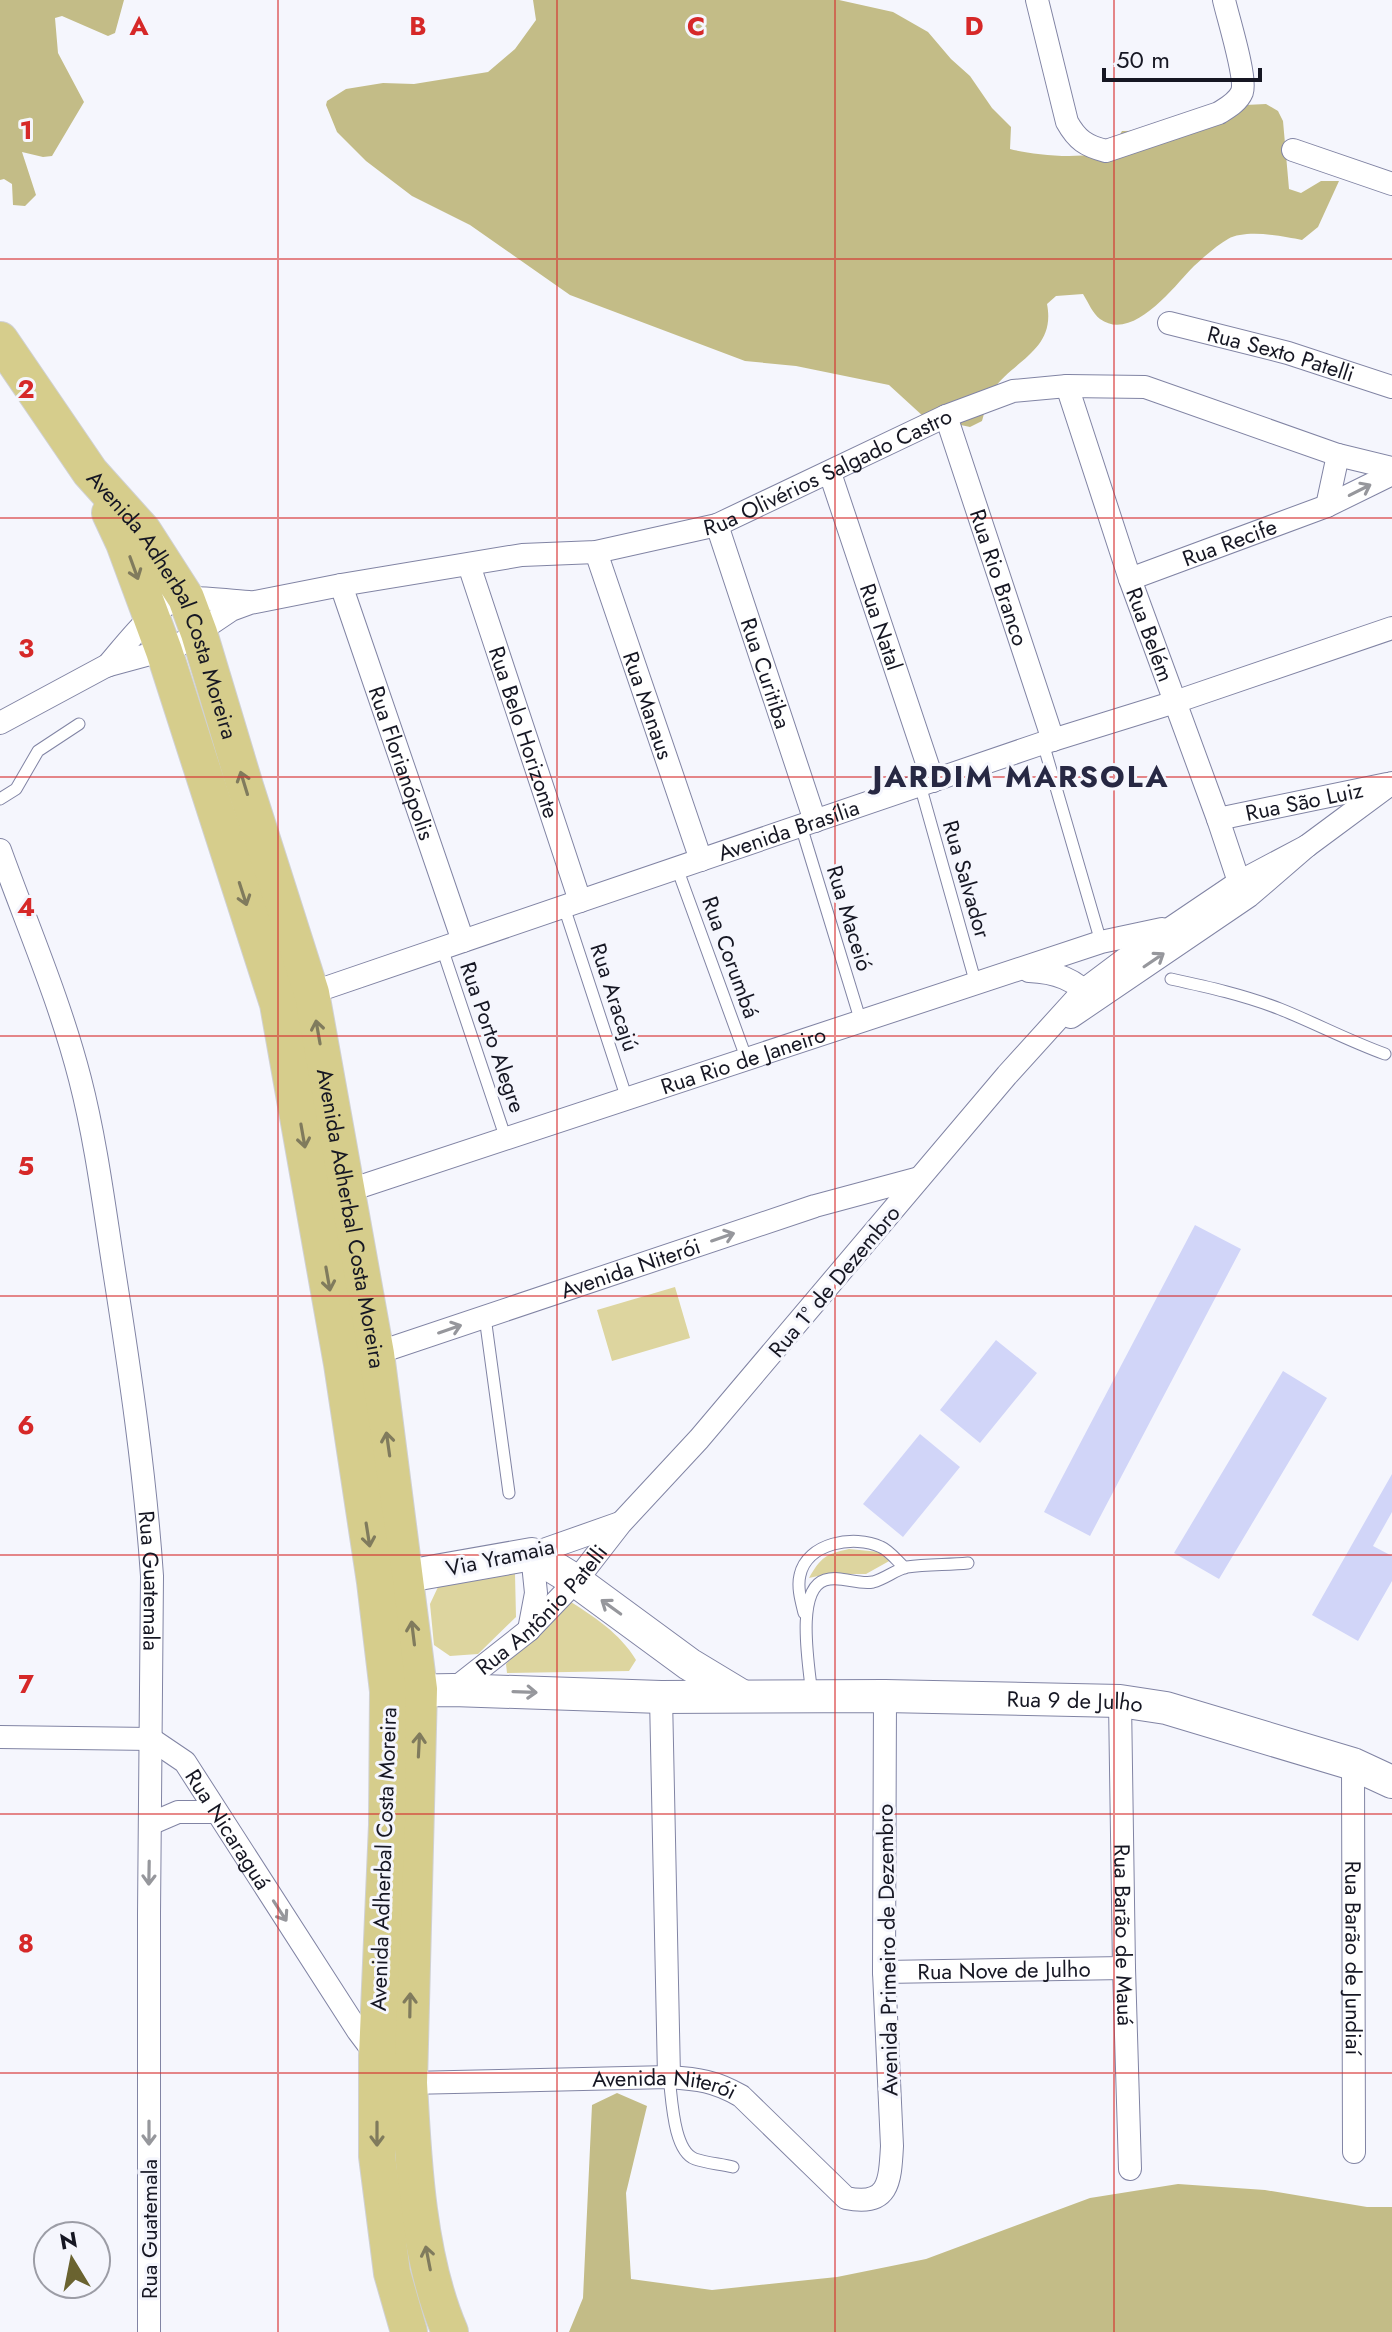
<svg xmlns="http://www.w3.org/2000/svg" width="1392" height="2332" font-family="Jost,sans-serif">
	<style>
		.green { fill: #ddd59f }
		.forest { fill: #c3bc87 }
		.building { fill: #d1d5f8 }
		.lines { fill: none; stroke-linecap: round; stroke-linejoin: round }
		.lane-casing { stroke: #8184a4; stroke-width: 13 }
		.street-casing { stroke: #8184a4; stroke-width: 24 }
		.secondary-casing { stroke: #8184a4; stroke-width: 34 }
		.primary-casing { stroke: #d0d1d3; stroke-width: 38 }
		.lane { stroke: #fff; stroke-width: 11 }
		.street { stroke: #fff; stroke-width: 22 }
		.secondary { stroke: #fff; stroke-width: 32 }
		.primary { stroke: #d6cd8c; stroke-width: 36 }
		.oneway { stroke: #96979c }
		.oneway2 { stroke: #807b5d }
		.grid { fill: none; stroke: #d62828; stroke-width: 2; stroke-opacity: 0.55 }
		.labels { text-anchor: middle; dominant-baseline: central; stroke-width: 6; stroke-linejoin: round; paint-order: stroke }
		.street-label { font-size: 22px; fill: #161723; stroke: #f5f6fd }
		.district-label { font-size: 30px; font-weight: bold; letter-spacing: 2px; fill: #272843; stroke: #f5f6fd }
		.grid-label { font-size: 26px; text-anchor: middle; font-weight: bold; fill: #d62828; stroke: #f5f6fd; stroke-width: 6; stroke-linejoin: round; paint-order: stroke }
	</style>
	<rect width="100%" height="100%" fill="#f5f6fd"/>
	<path class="green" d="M675 1287 690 1338 612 1361 597 1310Z
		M849 1549 880 1552 891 1560 866 1574H827L809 1578C821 1557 826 1554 849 1549Z
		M515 1574 516 1617 478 1654 450 1656 434 1645 430 1604 438 1587Z
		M568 1600C594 1617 620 1633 636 1660L629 1671 507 1673 506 1664Z"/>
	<path class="forest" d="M0 0H124L115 33 108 36 62 16 55 18 58 53 84 102 52 156 43 157 22 152 36 195 25 206 13 205 12 184 4 179 0 180Z
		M533 0H839L893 12 928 32 951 59 970 76 992 108 1011 127 1010 149C1032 155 1094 162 1111 147 1115 144 1119 136 1122 131L1184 130 1245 105 1266 104 1278 111 1283 121 1289 189 1301 193 1321 181H1339L1318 227 1302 240C1282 236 1246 229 1228 239 1217 245 1204 257 1194 266 1175 285 1133 343 1100 319 1093 314 1088 302 1083 294L1056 296 1047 304C1056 350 1015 359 992 391 986 399 985 412 982 421L970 427 924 417 889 385 796 366 745 361 570 295 470 225 412 196 366 161 337 132 326 105 327 101 346 89 383 83 414 84 488 72 515 49 536 20Z
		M617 2093 647 2106 626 2193 631 2279 712 2290 837 2277 926 2259 1090 2198 1178 2184 1265 2190 1367 2207H1392V2332H569L583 2298 592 2105Z"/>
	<path class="building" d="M1195 1225 1241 1249 1090 1536 1044 1512Z
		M996 1340 1037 1373 980 1443 940 1410Z
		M1283 1371 1327 1398 1219 1579 1174 1553Z
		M920 1434 960 1467 903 1537 863 1504Z
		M1392 1474V1512L1373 1546 1392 1556V1581L1358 1641 1312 1615Z"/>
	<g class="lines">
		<g class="lane-casing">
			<path id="lane" d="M1043 743 1101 942
				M920 785 976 984
				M0 799 16 789 38 751 79 724
				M801 826 861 1022
				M677 868 747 1060
				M564 907 627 1099
				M442 948 506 1139
				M1171 979C1208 987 1244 995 1280 1009 1315 1023 1349 1041 1385 1054
				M485 1317 509 1493
				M804 1613C801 1601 797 1587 800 1575 807 1543 854 1534 881 1547 890 1551 897 1561 905 1568
				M812 1696C810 1671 794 1590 825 1580 841 1575 857 1585 873 1582 885 1579 895 1570 907 1567 927 1564 948 1565 968 1563
				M669 2077C672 2098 673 2151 695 2159 706 2163 721 2164 733 2167"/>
		</g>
		<g class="street-casing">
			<g id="street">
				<path d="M1037 0 1067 122C1077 140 1086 146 1106 151L1219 113C1227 108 1238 102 1242 92 1247 78 1228 18 1224 0"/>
				<path d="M1293 150 1392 184"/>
				<path id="s1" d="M1169 323 1288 353 1392 387"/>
				<path id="s2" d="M1067 386 1130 579 1218 819 1239 882 1199 929"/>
				<path id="s3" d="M946 416 1053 740"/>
				<path id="s4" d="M830 473 933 781"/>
				<path d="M1327 506 1338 455"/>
				<path id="s5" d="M717 525 815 821"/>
				<path id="s6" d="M596 552 701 860"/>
				<path id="s7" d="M469 565 580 901"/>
				<path id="s8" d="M1130 579 1327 506 1392 474"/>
				<path id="s9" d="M341 585 463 941"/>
				<path d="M107 666C125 646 158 599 186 598 206 597 228 601 249 602"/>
				<path id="s10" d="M0 723 106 666 176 647 231 610 250 603 341 585 522 555 596 552 717 525 946 416 1013 391 1067 386 1145 387 1338 455 1392 468"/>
				<path id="s11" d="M1218 819 1387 784"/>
				<path id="s12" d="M0 850C27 925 60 1001 80 1079 96 1141 104 1206 114 1270 130 1372 145 1473 152 1576L149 1914V2332"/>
				<path d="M1029 971C1055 972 1076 979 1093 1000"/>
				<path id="s13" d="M302 996 1043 743 1175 702 1392 628"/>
				<path d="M1071 1017 1249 896 1307 846 1392 783"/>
				<path id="s14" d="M335 1195 1101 942 1162 929"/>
				<path id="s15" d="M365 1357 815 1206 919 1178"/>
				<path d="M529 1630 536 1593 532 1554 620 1523"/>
				<path id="s16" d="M453 1690 529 1630 576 1581 621 1523 699 1439 1007 1075 1085 989 1125 959 1239 882 1307 846"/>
				<path d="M661 1697 669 2077"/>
				<path id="s17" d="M1120 1701 1124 1968 1130 2169"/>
				<path id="s18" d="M0 1737 151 1739 185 1762 358 2031 376 2055"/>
				<path id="s19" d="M1353 1764 1354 2152"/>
				<path d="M150 1824 178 1812H216"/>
				<path id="s20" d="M884 1972 1124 1968"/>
				<path id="s21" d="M409 2083 669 2077C698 2079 715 2081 741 2096L846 2198C889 2207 890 2182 892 2146L884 1972 885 1696"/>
			</g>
		</g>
		<g class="secondary-casing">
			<g id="secondary">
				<path d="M379 1581 532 1554 576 1581 689 1664 742 1696"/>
				<path id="s22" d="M395 1691 453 1690 661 1697 885 1696 1120 1701 1166 1708 1353 1764 1392 1782"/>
			</g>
		</g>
		<g class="primary-casing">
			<g id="primary">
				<path id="s23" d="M0 340 90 472 143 531 186 598 199 633 245 786 311 993 376 1354 419 1689 409 2083C413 2163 418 2258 450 2332"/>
				<path d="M110 513 124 543 164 651 278 1004 342 1364 375 1582 388 1691 387 1825 377 2056V2156L392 2273 409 2332"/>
			</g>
		</g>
		<use href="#lane" class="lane"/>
		<use href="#street" class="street"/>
		<use href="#secondary" class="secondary"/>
		<use href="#primary" class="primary"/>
	</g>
	<defs><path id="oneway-shaft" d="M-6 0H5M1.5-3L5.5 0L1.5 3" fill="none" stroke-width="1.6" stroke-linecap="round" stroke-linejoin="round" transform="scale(2)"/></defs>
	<g class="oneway">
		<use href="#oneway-shaft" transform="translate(1360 490) rotate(-27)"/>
		<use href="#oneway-shaft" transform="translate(1154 960) rotate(-34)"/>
		<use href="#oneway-shaft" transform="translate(723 1237) rotate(-19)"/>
		<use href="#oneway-shaft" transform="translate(450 1329) rotate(-19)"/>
		<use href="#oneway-shaft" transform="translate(611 1607) rotate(-144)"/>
		<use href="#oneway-shaft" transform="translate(525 1692) rotate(2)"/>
		<use href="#oneway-shaft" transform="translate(149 1873) rotate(91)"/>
		<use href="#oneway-shaft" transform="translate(280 1911) rotate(57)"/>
		<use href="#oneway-shaft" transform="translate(149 2133) rotate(90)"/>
	</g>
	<g class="oneway2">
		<use href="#oneway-shaft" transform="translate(134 568) rotate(70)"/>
		<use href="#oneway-shaft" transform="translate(244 783) rotate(-107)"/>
		<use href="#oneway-shaft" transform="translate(243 894) rotate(72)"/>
		<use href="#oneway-shaft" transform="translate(318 1032) rotate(-100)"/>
		<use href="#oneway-shaft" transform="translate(303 1136) rotate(80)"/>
		<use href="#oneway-shaft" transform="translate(328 1279) rotate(80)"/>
		<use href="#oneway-shaft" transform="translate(388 1444) rotate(-98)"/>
		<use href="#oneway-shaft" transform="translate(368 1535) rotate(81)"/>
		<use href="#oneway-shaft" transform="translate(413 1633) rotate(-97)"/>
		<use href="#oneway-shaft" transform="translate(419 1745) rotate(-87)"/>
		<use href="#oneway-shaft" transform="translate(410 2005) rotate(-89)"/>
		<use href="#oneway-shaft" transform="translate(377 2134) rotate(90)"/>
		<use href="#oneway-shaft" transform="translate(428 2258) rotate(-101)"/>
	</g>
	<path class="grid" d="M278 0V2332M557 0V2332M835 0V2332M1114 0V2332M0 259H1392M0 518H1392M0 777H1392M0 1036H1392M0 1296H1392M0 1555H1392M0 1814H1392M0 2073H1392"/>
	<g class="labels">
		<g class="street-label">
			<text stroke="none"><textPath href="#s1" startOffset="116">Rua Sexto Patelli</textPath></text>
			<text stroke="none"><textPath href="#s10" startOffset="876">Rua Olivérios Salgado Castro</textPath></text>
			<text stroke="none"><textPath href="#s8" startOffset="106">Rua Recife</textPath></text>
			<text stroke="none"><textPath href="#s3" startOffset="170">Rua Rio Branco</textPath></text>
			<text stroke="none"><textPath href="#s23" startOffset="314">Avenida Adherbal Costa Moreira</textPath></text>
			<text stroke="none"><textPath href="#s4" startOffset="162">Rua Natal</textPath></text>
			<text stroke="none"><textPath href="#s2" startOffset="262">Rua Belém</textPath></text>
			<text stroke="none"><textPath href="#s5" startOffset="156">Rua Curitiba</textPath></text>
			<text stroke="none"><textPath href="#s6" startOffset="162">Rua Manaus</textPath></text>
			<text stroke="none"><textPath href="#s7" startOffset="176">Rua Belo Horizonte</textPath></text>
			<text stroke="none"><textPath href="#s9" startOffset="188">Rua Florianópolis</textPath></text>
			<text stroke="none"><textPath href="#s11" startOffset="88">Rua São Luiz</textPath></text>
			<text stroke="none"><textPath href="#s13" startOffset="514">Avenida Brasília</textPath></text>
			<text transform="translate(967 879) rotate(74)">Rua Salvador</text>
			<text transform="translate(850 918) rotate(73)">Rua Maceió</text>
			<text transform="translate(731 957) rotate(70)">Rua Corumbá</text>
			<text transform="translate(615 997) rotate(72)">Rua Aracajú</text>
			<text transform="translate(493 1037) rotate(71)">Rua Porto Alegre</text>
			<text stroke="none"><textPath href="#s14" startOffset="430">Rua Rio de Janeiro</textPath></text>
			<text stroke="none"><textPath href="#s23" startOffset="962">Avenida Adherbal Costa Moreira</textPath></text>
			<text stroke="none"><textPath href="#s15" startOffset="280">Avenida Niterói</textPath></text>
			<text transform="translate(834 1281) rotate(-50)">Rua 1º de Dezembro</text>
			<text transform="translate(500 1557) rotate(-12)">Via Yramaia</text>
			<text stroke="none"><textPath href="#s12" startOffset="750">Rua Guatemala</textPath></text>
			<text stroke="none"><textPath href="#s16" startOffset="120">Rua Antônio Patelli</textPath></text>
			<text stroke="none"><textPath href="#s22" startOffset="680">Rua 9 de Julho</textPath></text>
			<text stroke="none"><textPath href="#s18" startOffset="272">Rua Nicaraguá</textPath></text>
			<text transform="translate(383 1859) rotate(-88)">Avenida Adherbal Costa Moreira</text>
			<text stroke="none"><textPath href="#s17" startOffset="234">Rua Barão de Mauá</textPath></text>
			<text transform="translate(887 1950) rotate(-91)">Avenida Primeiro de Dezembro</text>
			<text stroke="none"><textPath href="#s19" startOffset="194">Rua Barão de Jundiaí</textPath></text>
			<text stroke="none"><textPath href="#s20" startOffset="120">Rua Nove de Julho</textPath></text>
			<text stroke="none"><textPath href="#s21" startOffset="256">Avenida Niterói</textPath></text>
			<text transform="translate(149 2229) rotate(-90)">Rua Guatemala</text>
		</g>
		<g class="district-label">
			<text x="1021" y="776">JARDIM MARSOLA</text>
		</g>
	</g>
	<g class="grid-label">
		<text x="139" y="35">A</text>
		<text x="418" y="35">B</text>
		<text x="696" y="35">C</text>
		<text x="974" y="35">D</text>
		<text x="26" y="139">1</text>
		<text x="26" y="398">2</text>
		<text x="26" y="657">3</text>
		<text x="26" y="916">4</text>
		<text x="26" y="1175">5</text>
		<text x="26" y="1434">6</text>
		<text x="26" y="1693">7</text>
		<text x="26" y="1952">8</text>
	</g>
	<g transform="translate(72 2260) rotate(350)"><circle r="38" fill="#f5f6fd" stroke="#9c9da6" stroke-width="2"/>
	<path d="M0-6L14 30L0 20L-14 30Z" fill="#6a6330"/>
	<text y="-12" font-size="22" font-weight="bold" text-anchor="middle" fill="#161723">N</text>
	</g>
	<path d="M1104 68v12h156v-12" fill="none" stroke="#161723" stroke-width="4"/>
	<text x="1116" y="68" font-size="24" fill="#161723" stroke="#f5f6fd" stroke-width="6" paint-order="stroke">50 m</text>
</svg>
